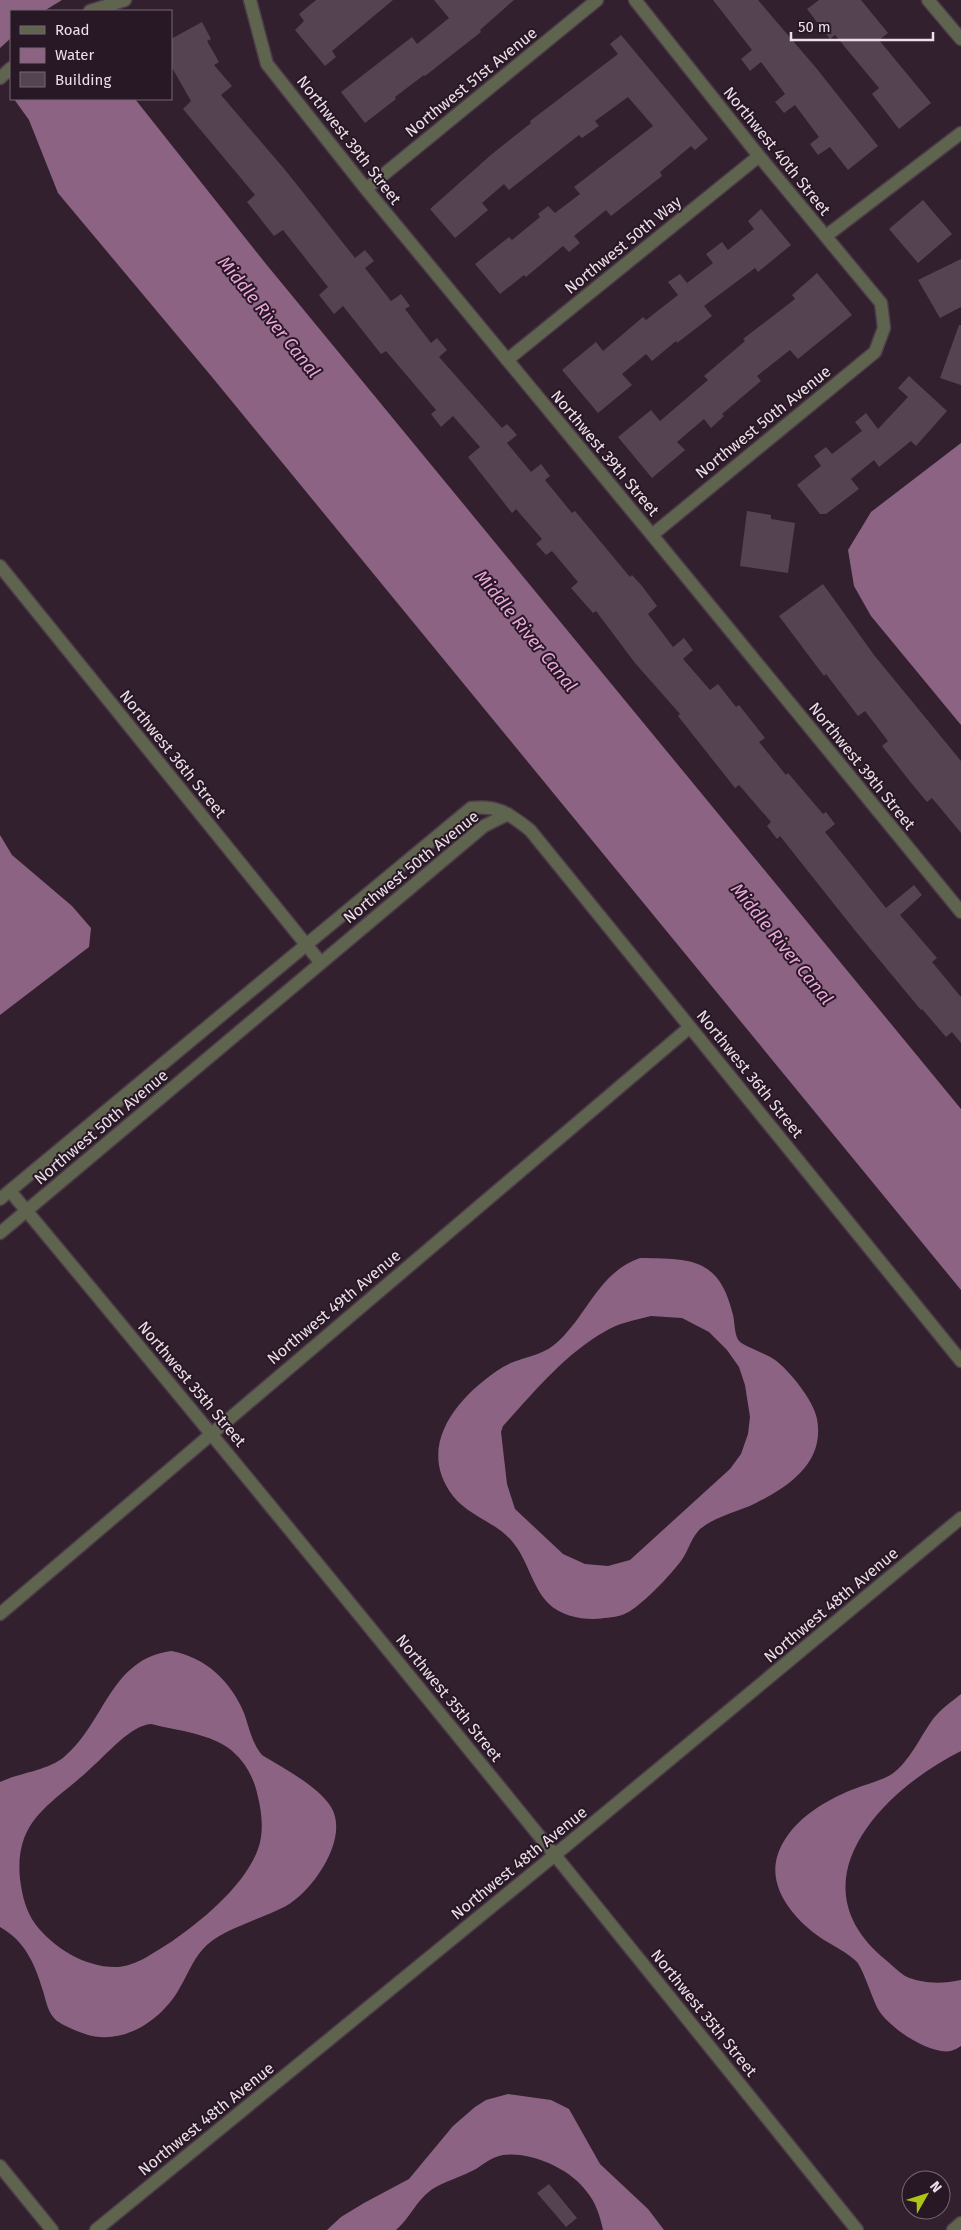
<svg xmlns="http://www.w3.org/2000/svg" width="961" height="2230" font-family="'Fira Sans',sans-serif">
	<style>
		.water { fill: #8d6384; fill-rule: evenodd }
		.building { fill: #564352 }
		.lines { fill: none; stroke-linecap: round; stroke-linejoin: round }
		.minor-casing { stroke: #4c3b48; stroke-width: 15 }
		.minor { stroke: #5f644f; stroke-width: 12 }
		.labels { text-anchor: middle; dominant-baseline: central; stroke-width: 4; stroke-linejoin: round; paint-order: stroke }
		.street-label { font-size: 16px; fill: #ebdfe8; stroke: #281724 }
		.water-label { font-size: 18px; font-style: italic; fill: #e9a7db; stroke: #281724 }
	</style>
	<rect width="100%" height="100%" fill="#32202e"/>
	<path class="water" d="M0 0H62L44 11H11V38L0 48Z
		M14 99H135L266 264 961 1109V1290L212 377 58 193 29 120Z
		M961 443V725L871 616 854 586 848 550 871 512Z
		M0 835 12 855 72 906 91 928 89 947 0 1015Z
		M640 1258C691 1259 719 1257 733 1315 735 1323 734 1336 740 1342 744 1346 767 1354 775 1360 789 1370 814 1401 817 1419 825 1462 790 1486 756 1503 738 1512 716 1516 700 1529 692 1537 689 1548 683 1558 674 1572 637 1611 622 1615 613 1618 603 1618 594 1619 577 1619 560 1615 548 1603 531 1585 528 1559 511 1540 495 1522 469 1516 453 1496 414 1445 460 1394 503 1367 520 1357 539 1357 554 1345 586 1319 598 1272 640 1258ZM651 1316 682 1318 709 1332 727 1350 739 1367 745 1385 750 1417 748 1434 741 1454 730 1469 630 1560 608 1566 585 1564 563 1554 515 1509 507 1484 501 1432 503 1426C533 1393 565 1354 604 1332 618 1323 635 1320 651 1316Z
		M171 1651C205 1657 231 1681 244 1713 249 1727 252 1743 262 1755 283 1768 318 1786 331 1807 350 1838 313 1891 286 1906 262 1919 219 1930 203 1949 192 1961 186 1978 178 1991 159 2022 122 2046 85 2034 77 2031 64 2026 57 2021 48 2014 46 2001 43 1991 35 1964 25 1941 0 1927V1782C19 1773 49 1770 64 1757 105 1723 110 1659 171 1651ZM151 1724C175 1730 206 1733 227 1747 244 1759 254 1777 258 1797 262 1814 264 1833 258 1849 245 1885 202 1921 171 1942 154 1952 137 1966 117 1967 86 1968 54 1948 36 1925 26 1912 22 1895 20 1879 14 1818 53 1804 91 1768 106 1755 131 1725 151 1724Z
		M961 1694V1751C881 1791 791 1884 887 1961 893 1966 899 1972 905 1976 922 1984 943 1984 961 1980V2046C958 2048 954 2050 951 2051 929 2055 888 2027 878 2009 872 1998 863 1968 856 1961 846 1952 832 1945 821 1938 796 1921 768 1890 777 1857 787 1823 823 1801 854 1789 866 1784 881 1781 892 1774 910 1761 920 1737 933 1719 941 1709 951 1702 961 1694Z
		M508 2094 551 2100 569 2109 600 2164 648 2209 664 2230H603C600 2216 596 2203 587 2192 571 2169 531 2151 503 2155 492 2157 485 2163 476 2169 461 2177 445 2181 431 2190 416 2201 410 2218 396 2230H327L341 2217 364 2203 409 2179 453 2126 475 2107 486 2100Z"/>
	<path class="building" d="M316 0H393L332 51 336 57 325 66 295 30 304 21 299 14Z
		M434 0H514L480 30 481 32 425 76 424 75 395 97 396 99 365 123 341 92 412 37 417 44 449 18Z
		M713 0H758L817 69 878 146 848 170 830 147 818 155 810 144 819 137 795 105 784 113 775 102 785 94 761 62 750 71 741 59 752 50Z
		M819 0H861L888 33 879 40 931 103 899 129 872 94 879 88 835 35 830 39 807 9Z
		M202 22 211 39 207 41 219 62 214 65 232 86 221 95 286 171 355 258 365 250 374 261 365 268 391 301 401 294 410 306 405 309 431 343 437 338 447 350 439 357 502 428 507 424 517 435 507 443 531 472 541 464 550 476 545 480 572 513 575 511 630 577 632 575 642 586 657 606 648 614 673 647 684 638 693 650 683 659 710 690 718 684 736 707 739 705 765 738 759 742 786 775 788 773 823 814 826 812 835 824 825 832 886 908 914 885 922 895 900 915 937 958 932 962 961 997V1043L952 1032 946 1037 922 1009 921 1010 857 933 780 836 777 839 767 826 771 822 739 785 735 788 678 716 680 714 635 663 596 611 593 613 571 588 578 582 552 551 546 555 536 544 542 539 516 509 512 513 468 457 480 447 453 416 441 427 431 414 436 410 386 351 381 354 343 306 334 314 319 295 328 287 283 230 274 236 247 202 255 195 183 109 191 101 171 66V39Z
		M621 35 708 139 695 150 691 146 660 172 662 176 611 216 606 210 574 236 580 243 569 252 563 246 526 277 524 275 500 294 475 264 509 237 512 240 540 217 538 214 548 206 555 213 580 194 574 187 653 126 628 97 595 121 599 126 582 138 579 135 509 190 504 184 482 203 488 210 455 238 430 209 492 154 531 123 530 121 618 54 610 44Z
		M923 200 952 234 918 263 889 229Z
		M761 209 791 245 758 272 755 268 704 306 712 316 677 343 676 341 652 361 646 354 622 374 632 385 598 413 562 370 596 342 603 351 643 317 646 320 678 295 668 282 680 274 687 283 713 263 706 254 722 242 728 250 754 229 748 221Z
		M961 259V307L940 318 918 280Z
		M817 273 852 315 798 359 790 350 757 376 761 381 722 414 724 416 711 428 704 419 677 442 685 450 652 478 618 437 651 410 660 421 708 380 704 376 745 341 743 339 795 299 792 295Z
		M959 325H961V385L940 378Z
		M909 376 947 411 916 446 911 441 879 467 874 460 851 479 859 489 826 514H820L797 485 821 466 814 456 826 447 832 454 862 431 855 422 866 413 878 429 908 397 898 388Z
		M747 511 771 515V519L795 523 788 573 740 566Z
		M823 584 874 655 961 761V833L932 798 927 802 912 784 882 746 888 741 865 711 858 716 826 674 824 676 779 616Z
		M549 2184 577 2218 566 2227 537 2193Z"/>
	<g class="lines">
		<g class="minor-casing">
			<path id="minor" d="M250 0 267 64 366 189 652 535 961 912
				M635 0 759 156 881 303 884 328 875 352 652 535
				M928 0 961 39
				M90 11 125 0
				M0 78 11 68
				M366 189 597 0
				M826 236 961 133
				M507 360 759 156
				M0 566 321 963
				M10 1191C296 1534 577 1881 857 2230
				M0 1199 471 808C499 805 509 814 530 830L961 1361
				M0 1233 484 826 508 814
				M0 1614 690 1027
				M0 2166 52 2230
				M96 2230 556 1854 961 1518
				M953 2230 961 2223"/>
		</g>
		<use href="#minor" class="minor"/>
	</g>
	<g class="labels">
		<g class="street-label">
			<text transform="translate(471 82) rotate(-39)">Northwest 51st Avenue</text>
			<text transform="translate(349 140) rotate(52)">Northwest 39th Street</text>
			<text transform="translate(777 151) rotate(51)">Northwest 40th Street</text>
			<text transform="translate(623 245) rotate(-39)">Northwest 50th Way</text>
			<text transform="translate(763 422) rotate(-39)">Northwest 50th Avenue</text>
			<text transform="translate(605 453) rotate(50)">Northwest 39th Street</text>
			<text transform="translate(173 754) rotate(51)">Northwest 36th Street</text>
			<text transform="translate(862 766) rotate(51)">Northwest 39th Street</text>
			<text transform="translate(411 867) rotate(-39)">Northwest 50th Avenue</text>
			<text transform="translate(750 1074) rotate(51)">Northwest 36th Street</text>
			<text transform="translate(101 1127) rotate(-40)">Northwest 50th Avenue</text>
			<text transform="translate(334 1307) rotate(-40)">Northwest 49th Avenue</text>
			<text transform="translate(192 1384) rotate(50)">Northwest 35th Street</text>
			<text transform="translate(831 1605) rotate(-40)">Northwest 48th Avenue</text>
			<text transform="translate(449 1698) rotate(51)">Northwest 35th Street</text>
			<text transform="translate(519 1863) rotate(-39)">Northwest 48th Avenue</text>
			<text transform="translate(704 2013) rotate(51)">Northwest 35th Street</text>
			<text transform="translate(206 2119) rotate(-39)">Northwest 48th Avenue</text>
		</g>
		<g class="water-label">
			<text transform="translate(269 317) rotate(51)">Middle River Canal</text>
			<text transform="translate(526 631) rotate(51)">Middle River Canal</text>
			<text transform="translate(782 944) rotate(51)">Middle River Canal</text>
		</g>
	</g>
	<rect x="10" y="10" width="162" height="90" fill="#281724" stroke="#766772"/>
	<rect x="20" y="26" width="25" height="8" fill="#5f644f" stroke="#766772"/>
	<text x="55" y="35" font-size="15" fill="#ebdfe8">Road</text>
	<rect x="20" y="48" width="25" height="15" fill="#8d6384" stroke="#766772"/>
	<text x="55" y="60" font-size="15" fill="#ebdfe8">Water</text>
	<rect x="20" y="72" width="25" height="15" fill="#564352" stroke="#766772"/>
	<text x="55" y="85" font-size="15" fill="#ebdfe8">Building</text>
	<g transform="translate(926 2195) rotate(51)"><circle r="24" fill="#281724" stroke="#766772"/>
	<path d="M0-4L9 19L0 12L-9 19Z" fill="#acc613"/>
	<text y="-8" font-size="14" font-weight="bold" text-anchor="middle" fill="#ebdfe8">N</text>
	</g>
	<path d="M791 32v8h142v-8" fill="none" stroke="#ebdfe8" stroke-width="2.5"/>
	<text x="798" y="32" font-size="15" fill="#ebdfe8" stroke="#281724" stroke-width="4" paint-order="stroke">50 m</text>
</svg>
